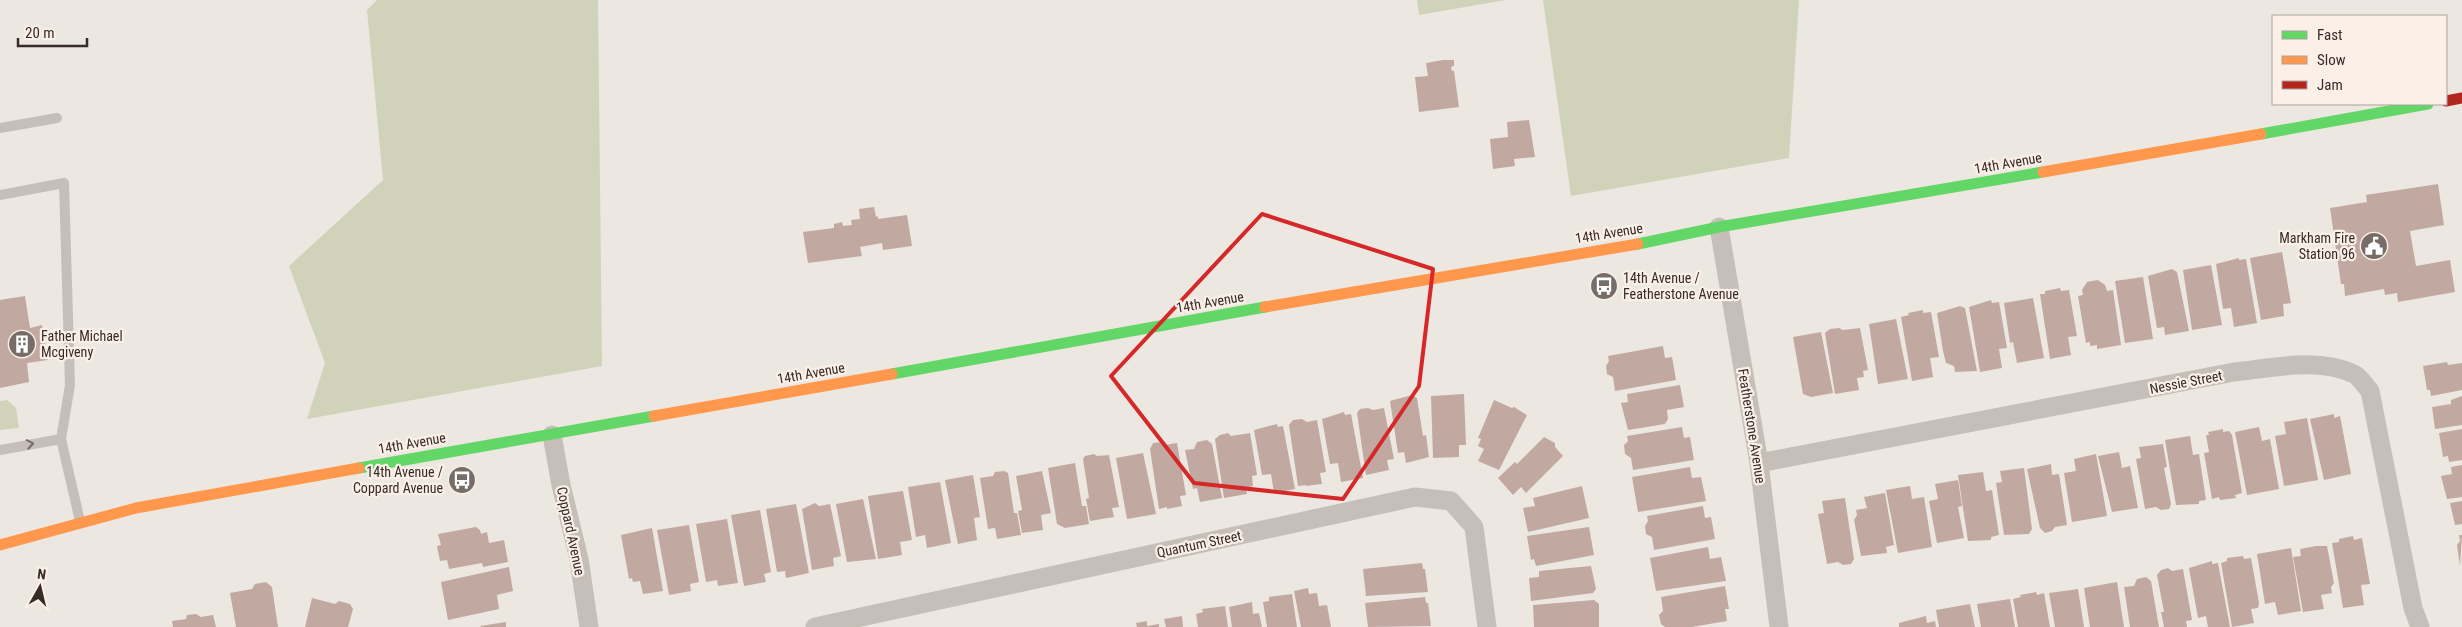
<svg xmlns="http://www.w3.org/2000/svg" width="2462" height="627" font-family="'Roboto Condensed',sans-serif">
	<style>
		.green { fill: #d0d3ba }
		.building { fill: #c1a9a2 }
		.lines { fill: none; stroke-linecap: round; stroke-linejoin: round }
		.lane { stroke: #c6beb9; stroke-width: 10 }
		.street { stroke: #c6beb9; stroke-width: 19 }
		.fast { stroke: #63d668; stroke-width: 11 }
		.slow { stroke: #ff974d; stroke-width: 11 }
		.jam { stroke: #b3261e; stroke-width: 11 }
		.oneway { stroke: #776d69 }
		.marked { fill: none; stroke: #d62828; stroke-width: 4; stroke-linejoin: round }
		.labels { text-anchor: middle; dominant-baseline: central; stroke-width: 4.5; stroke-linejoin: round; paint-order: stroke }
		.street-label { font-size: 14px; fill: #372b27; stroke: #faf0e8 }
		.poi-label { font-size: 14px; fill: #372b27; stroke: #faf0e8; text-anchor: end }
	</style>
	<rect width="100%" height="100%" fill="#ede7e1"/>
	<path class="green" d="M377 0H598L602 366 307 419 325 363 289 266 383 180 367 10Z
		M1417 0H1506L1419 15Z
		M1543 0H1799L1789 158 1571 196Z
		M7 400 16 408 19 428 0 430V401Z"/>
	<path class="building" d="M1443 60H1454V66L1451 67 1452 71H1454L1459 107 1419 112 1415 77 1428 76 1426 63Z
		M1529 120 1535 157 1514 159 1515 166 1493 169 1490 139 1508 137 1507 122Z
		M2438 184 2444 225 2410 231 2416 266 2450 260 2455 292 2398 302 2397 293 2385 295 2384 289 2345 296 2344 284H2341L2330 208 2367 202 2366 195Z
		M874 207 876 217 878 216V219L907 215 912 246 883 250 882 243 860 247 862 256 808 263 803 232 834 228V224L842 222 843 226 852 225 851 220 860 219 859 209Z
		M2282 252 2291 303 2283 304 2284 316 2261 320 2250 258Z
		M2239 258V260L2246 259 2257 323 2234 327 2231 308 2223 309 2216 264Z
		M2211 265 2222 325 2192 330 2183 270Z
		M2172 269 2177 272 2189 331 2165 335 2164 327 2157 328 2148 276Z
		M2143 277 2153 339 2125 343 2115 281Z
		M2098 280 2105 285 2107 291 2113 290 2121 345 2097 349V345L2090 346V342L2086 343 2078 296 2083 295 2082 290 2087 282Z
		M2060 288 2061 291 2069 290 2077 336 2068 337 2071 355 2050 359 2040 294H2045V291Z
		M25 296 30 328 42 325 48 360 27 363 29 382 0 388V300Z
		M2033 298 2044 358 2017 363 2013 342 2010 343 2004 303Z
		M1991 300 1992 303 1999 302 2007 348 1999 349 2002 368 1980 372 1969 307Z
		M1960 306 1965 308 1977 371 1955 372 1954 366 1946 363 1943 351 1937 313Z
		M1923 310V313L1931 312 1939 357 1930 358 1933 377 1912 381 1901 317 1909 315 1908 313Z
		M1896 319 1908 379 1878 384 1869 324Z
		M1839 328 1843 330 1860 328 1868 370 1863 371 1864 377 1857 378 1859 390 1835 394 1825 333 1830 329Z
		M1821 332 1833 393 1811 397 1803 394 1793 337Z
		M1663 346 1665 358 1672 357 1676 380 1615 391 1613 377 1607 374 1606 366 1609 361 1608 356Z
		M2447 362 2448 365 2462 363V390L2431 396 2430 390H2427L2423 366Z
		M1680 385 1684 407 1667 410 1668 419 1665 424 1628 430 1621 403 1628 402 1627 394Z
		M1464 394 1466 445H1459V457L1433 458 1431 396Z
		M1412 395 1417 398 1423 436 1426 435 1429 457 1406 463 1404 452 1398 453 1390 401Z
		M2462 396V425L2435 429 2432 407 2451 404V400Z
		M1494 400 1512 408 1514 407 1527 415 1499 470 1478 461 1484 449 1478 446 1481 439 1478 438Z
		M1368 408 1373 410 1384 408 1394 459 1387 460 1389 470 1366 475 1357 413 1360 409Z
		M1344 412 1345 415 1351 414 1363 478 1341 482 1338 463 1330 464 1322 419Z
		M2334 414V418L2340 416 2351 474 2324 480 2310 419Z
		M2307 418 2318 480 2284 486 2275 436 2286 434 2284 422Z
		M1302 419 1307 422 1317 420 1326 472 1320 473 1322 484 1306 486V485L1298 486 1289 425 1293 420Z
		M1277 424 1278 427 1283 426 1295 489 1274 493 1271 474 1262 475 1254 430Z
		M1682 427 1684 438 1690 437 1694 460 1633 470 1631 458 1625 454 1624 445 1628 441 1627 436Z
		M2259 427 2262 441 2270 439 2279 489 2247 495 2235 432Z
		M2223 429V432L2229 431 2232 435 2242 493 2235 495 2236 498 2220 500 2219 497 2212 499 2204 453 2209 452 2206 435H2209L2208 432Z
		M2462 429V460L2449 462 2448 456 2443 457 2439 433Z
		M1228 433 1231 436 1250 433 1257 475 1252 476 1253 486 1246 488 1247 494 1224 498 1215 439 1220 435Z
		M2190 436 2193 455 2199 454 2206 500 2199 501V504L2176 505 2165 440Z
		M1544 437 1555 443V447L1563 456 1526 493 1521 487 1513 495 1498 478 1515 462 1517 464Z
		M1207 440 1212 444 1222 498 1200 502 1197 488 1193 489 1185 450 1194 449 1197 442Z
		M1162 442 1165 445 1177 443 1186 495 1180 496 1182 506 1167 509V507L1159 509 1150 449 1153 443Z
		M2163 444 2167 467 2164 468 2171 504 2169 509 2161 510 2156 507 2145 509 2136 459 2141 458 2139 447Z
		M2119 452 2122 468 2130 466 2138 508 2112 512 2098 456Z
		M1143 453 1156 514 1127 519 1116 458Z
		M1094 454 1097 456 1109 455 1119 507 1112 508 1114 517 1090 521 1086 499 1089 498 1083 459 1085 456Z
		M2096 454 2107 516 2072 522 2064 473 2076 471 2074 459Z
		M1075 463 1082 506H1086L1089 524 1065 528 1057 524 1048 468Z
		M2051 464 2052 475 2059 474 2067 525 2055 527 2052 531 2045 533 2040 528 2027 469Z
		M2462 465V497L2447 499 2441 476 2452 474 2451 467Z
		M1690 467 1692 478 1701 477 1706 501 1638 512 1632 477Z
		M2024 468 2032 529 2029 534 2004 535 1996 483 2002 482 2000 471Z
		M1004 471 1008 473 1014 513H1017L1021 535 997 539 995 528 988 529 980 478 993 476 995 472Z
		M1042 471 1051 513 1041 515 1043 530 1022 533 1018 511 1022 510 1016 476Z
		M1983 472 1986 491 1992 490 1999 535 1991 537V540L1968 541 1958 475Z
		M973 475 980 517 974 518 977 540 958 544 945 480Z
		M1958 480 1962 506 1958 507 1964 538 1937 543 1929 501 1938 499 1935 484Z
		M940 482 951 543 927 548 925 535 916 537 908 487Z
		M1582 486 1589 518 1528 532 1523 508 1535 506 1533 498Z
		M1910 486 1912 499 1924 497 1932 547 1898 553 1886 490Z
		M903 491 912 540 900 542 902 555 878 559 868 496Z
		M1885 493 1894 545 1886 547 1887 553 1861 556 1854 520 1857 515 1856 510 1867 508 1864 497Z
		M1845 498 1854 559 1851 564 1843 565 1838 562 1827 564 1818 514 1824 513 1822 501Z
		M863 499 876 559 847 562 836 504Z
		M2462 501V524L2455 525 2450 503Z
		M815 503 819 506 830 504 841 556 833 558 834 566 812 570 802 509Z
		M796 504 809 573 786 578 785 571 777 572 766 509Z
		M1703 506 1705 518 1711 517 1715 539 1654 550 1652 537 1646 534 1645 526 1648 521 1647 516Z
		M760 510 771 572 764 574 766 582 744 586 731 515Z
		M727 519 738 583 718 586 717 580 706 582 696 524Z
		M689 525 699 582 690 584 691 591 669 595 657 530Z
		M476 527 480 530 481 534 487 532 489 543 504 540 508 562 483 567 482 563 449 569 447 560 440 561 437 546 441 545 438 534Z
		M1589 527 1594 555 1536 566 1534 559 1531 560 1527 536Z
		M652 528 663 591 643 594 640 581 633 582 632 578 629 579 621 535Z
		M2459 535H2462L2460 566 2457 545 2460 541Z
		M2353 536 2354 540 2362 538 2370 584 2361 585 2364 605 2343 608 2332 543 2339 542V539Z
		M2316 546H2327L2334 583 2331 587 2332 593 2321 595 2324 609 2303 612 2293 557 2301 556 2300 549Z
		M1708 547 1710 559 1721 557 1726 581 1656 591 1650 558Z
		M2291 548 2301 611 2278 615 2275 602 2265 604 2257 554Z
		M2243 556 2244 559 2251 558 2259 603 2258 608 2251 609 2254 623 2232 627 2221 563 2227 561V558Z
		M2212 561V564L2218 563 2230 627H2208L2206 616 2198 618 2189 568Z
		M1422 563 1423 569H1425L1428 592 1366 596 1363 569Z
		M1591 566 1596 589 1593 593 1531 601 1529 578 1539 577V571Z
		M509 567 513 591 497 595 499 609 448 620 441 582Z
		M2168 568 2172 571 2183 569 2192 620 2186 621 2187 627H2164L2161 612H2164L2157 575 2161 570Z
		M2146 577 2151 581 2159 627H2130L2124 587 2134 586 2137 579Z
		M266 582 272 587 278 627H236L230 593 252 589 255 584Z
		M2117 582 2124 627H2090L2084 588Z
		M1725 586 1729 609H1725L1727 621 1692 627H1665L1661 624 1659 615 1663 611 1661 597Z
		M1308 588 1309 594 1317 593 1319 606 1327 605 1331 627H1301L1294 591Z
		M2078 589 2084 627H2055L2049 593Z
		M2036 592 2037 595 2044 593 2050 627H2018L2013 599 2021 597 2020 595Z
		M1292 594 1297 627H1267L1263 602 1269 601V597Z
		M1425 597 1426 603H1428L1431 626 1368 627 1365 603Z
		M312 598 335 604 339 601 350 604 353 609 348 627H305Z
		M2010 599 2015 627H1981L1977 604Z
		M1594 600 1599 604V627H1534L1533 605Z
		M1252 602 1253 614 1259 613 1262 627H1232L1229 607Z
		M1970 604 1975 627H1939L1936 610Z
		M1225 606 1228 627H1198L1196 614 1203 612 1202 609Z
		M196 614 201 617 213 615 216 627H173L172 621 186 619 187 615Z
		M1182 616 1183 627H1166L1164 619Z
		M1926 616 1927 623 1935 621 1936 627H1899V623Z
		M1147 621V626L1159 624V627H1137L1136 623Z
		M506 622V627H481L480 626Z"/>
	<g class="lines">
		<path class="lane" d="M0 128 57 118
			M0 195 64 183 70 385 61 439 80 521
			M0 450 61 439"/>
		<path class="street" d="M1719 227 1759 463 1779 627
			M552 435 561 485 579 559 589 627
			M1759 463 2234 372C2272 368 2318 357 2354 374 2360 377 2365 386 2370 391L2413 608 2420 627
			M815 627 1415 497 1451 501 1474 527 1487 627"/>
		<path class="fast" d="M2261 134 2428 104
			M1638 244 1719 227 2043 172
			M892 374 1265 307
			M359 468 654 416"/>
		<path class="slow" d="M2043 172 2261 134
			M1265 307 1638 244
			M654 416 892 374
			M0 545 136 508 359 468"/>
		<path class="jam" d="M2446 101 2462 98"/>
	</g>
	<defs><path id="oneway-chevron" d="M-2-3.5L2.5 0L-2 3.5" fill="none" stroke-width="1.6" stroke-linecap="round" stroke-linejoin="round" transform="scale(1.25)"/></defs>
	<use class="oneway" href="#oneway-chevron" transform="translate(30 444) rotate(-10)"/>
	<path class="marked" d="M1262 214 1433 269 1419 386 1343 499 1194 483 1111 376Z"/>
	<defs>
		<g id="civic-disc" transform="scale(1.4375)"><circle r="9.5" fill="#776d68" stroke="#faf0e8"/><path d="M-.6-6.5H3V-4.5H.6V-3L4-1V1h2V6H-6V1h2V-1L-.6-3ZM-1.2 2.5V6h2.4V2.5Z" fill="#fff"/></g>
		<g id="bus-disc" transform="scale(1.4375)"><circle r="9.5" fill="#776d68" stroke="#faf0e8"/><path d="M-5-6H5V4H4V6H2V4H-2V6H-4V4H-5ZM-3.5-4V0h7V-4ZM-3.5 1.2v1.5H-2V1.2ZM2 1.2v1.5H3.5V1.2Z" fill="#fff"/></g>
		<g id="building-disc" transform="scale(1.4375)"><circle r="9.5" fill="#776d68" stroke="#faf0e8"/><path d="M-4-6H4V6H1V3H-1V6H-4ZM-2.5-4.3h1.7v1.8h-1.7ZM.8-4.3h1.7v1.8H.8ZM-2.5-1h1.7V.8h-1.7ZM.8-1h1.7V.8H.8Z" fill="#fff"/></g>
	</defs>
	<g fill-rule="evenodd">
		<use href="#civic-disc" x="2374" y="246"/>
		<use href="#bus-disc" x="1604" y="286"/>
		<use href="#building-disc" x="22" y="344"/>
		<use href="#bus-disc" x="462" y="480"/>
	</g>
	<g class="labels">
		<g class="street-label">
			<text transform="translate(2008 163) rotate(-10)">14th Avenue</text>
			<text transform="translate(1609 233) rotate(-9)">14th Avenue</text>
			<text transform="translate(1210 302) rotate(-10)">14th Avenue</text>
			<text transform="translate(811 373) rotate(-10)">14th Avenue</text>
			<text transform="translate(2186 382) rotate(-11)">Nessie Street</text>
			<text transform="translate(1752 426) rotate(81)">Featherstone Avenue</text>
			<text transform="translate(412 443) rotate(-10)">14th Avenue</text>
			<text transform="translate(571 531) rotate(78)">Coppard Avenue</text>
			<text transform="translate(1199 544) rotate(-12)">Quantum Street</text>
		</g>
		<g class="poi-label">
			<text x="2355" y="238">Markham Fire<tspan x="2355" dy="16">Station 96</tspan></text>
			<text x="1623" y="278" text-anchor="start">14th Avenue /<tspan x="1623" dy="16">Featherstone Avenue</tspan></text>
			<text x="41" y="336" text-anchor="start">Father Michael<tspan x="41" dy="16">Mcgiveny</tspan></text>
			<text x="443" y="472">14th Avenue /<tspan x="443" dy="16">Coppard Avenue</tspan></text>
		</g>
	</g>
	<rect x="2272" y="15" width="175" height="90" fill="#faf0e8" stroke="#aca19b"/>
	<rect x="2282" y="31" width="25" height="8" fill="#63d668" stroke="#aca19b"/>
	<text x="2317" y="40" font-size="15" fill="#372b27">Fast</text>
	<rect x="2282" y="56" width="25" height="8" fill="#ff974d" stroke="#aca19b"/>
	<text x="2317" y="65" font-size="15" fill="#372b27">Slow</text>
	<rect x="2282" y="81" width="25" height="8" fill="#b3261e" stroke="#aca19b"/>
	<text x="2317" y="90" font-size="15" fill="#372b27">Jam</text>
	<g transform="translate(40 587) rotate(8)" stroke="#faf0e8" stroke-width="4" paint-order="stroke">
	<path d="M0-4L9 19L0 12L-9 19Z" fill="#372b27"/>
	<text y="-8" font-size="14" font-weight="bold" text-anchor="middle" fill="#372b27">N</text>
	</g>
	<path d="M18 38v8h69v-8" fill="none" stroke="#372b27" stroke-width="2.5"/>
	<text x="25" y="38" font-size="15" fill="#372b27" stroke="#faf0e8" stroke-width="4" paint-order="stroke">20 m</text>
</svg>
